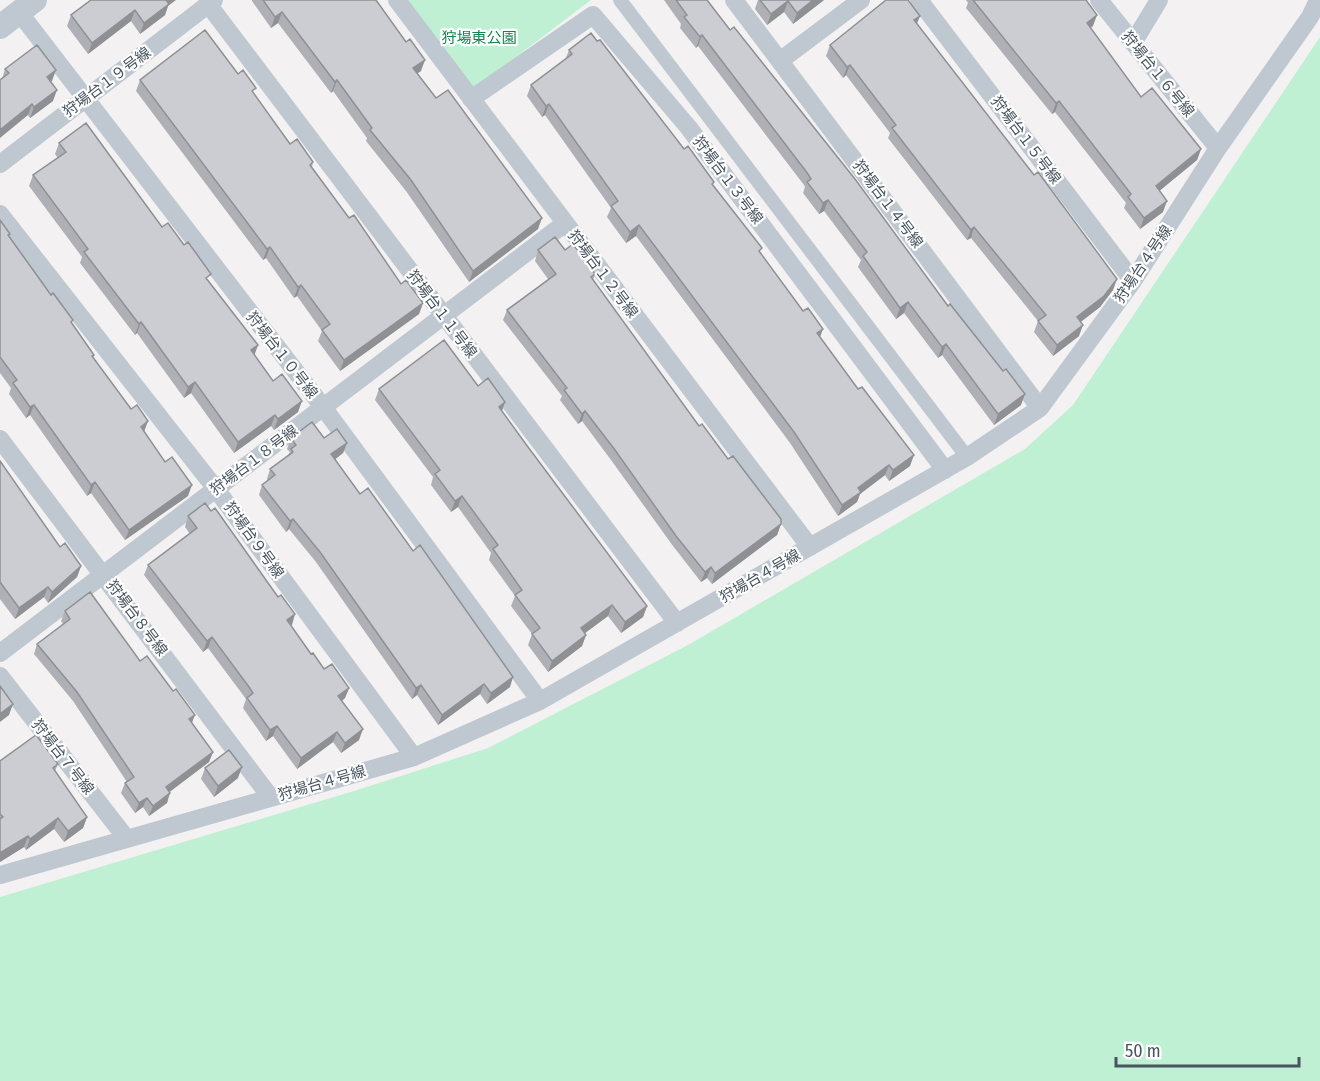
<svg xmlns="http://www.w3.org/2000/svg" width="1320" height="1081" font-family="'Fira Sans Condensed','Noto Sans JP',sans-serif">
	<style>
		.green { fill: #c0f0d3 }
		.lines { fill: none; stroke-linecap: round; stroke-linejoin: round }
		.pedestrian { stroke: #bfc8d0; stroke-width: 14 }
		.minor { stroke: #bfc8d0; stroke-width: 18 }
		.tertiary { stroke: #bfc8d0; stroke-width: 24 }
		.wall { fill: #afb0b5 }
		.shaded-wall { fill: #8e9094 }
		.building { fill: #cbcdd3; stroke: #8e9094; stroke-width: 1.5 }
		.labels { text-anchor: middle; dominant-baseline: central; stroke-width: 4.5; stroke-linejoin: round; paint-order: stroke }
		.park-label { font-size: 15px; fill: #17834e; stroke: #fff }
		.street-label { font-size: 15px; fill: #48545f; stroke: #fff }
	</style>
	<rect width="100%" height="100%" fill="#f3f1f1"/>
	<path class="green" d="M403 0H591L471 91Z
		M1320 37V1081H0V897L354 791 488 748 688 645 1025 449 1073 405Z"/>
	<g class="lines">
		<path class="pedestrian" d="M620 0 967 457"/>
		<path class="minor" d="M397 0 810 547
			M734 0 1040 408
			M919 0 1133 281
			M1099 0 1218 148
			M208 4 677 623
			M19 12 323 407 540 701
			M1133 43 1159 0
			M781 60 861 0
			M471 99 593 15 689 128 945 470
			M0 164 214 0
			M0 214 216 489 414 757
			M0 439 271 798
			M0 653 564 224
			M0 676 127 839
			M0 875 414 757 540 701 967 457 1040 408 1133 281 1218 148 1310 17 1318 0"/>
		<path class="tertiary" d="M0 27 35 0"/>
	</g>
	<path class="wall" d="M252 0H376L421 71 417 73 538 229 469 282 406 191 366 141 367 138 333 91 331 93 278 23 271 28 252 1Z
		M664 0H707L948 306 1021 405 994 425 942 355 938 358 904 313 896 319 858 267 861 260 824 211 819 214 803 193 805 187 804 185 698 46 696 48 680 28 681 24Z
		M758 0H824L793 24 784 12 767 25 755 9Z
		M966 0H1086L1093 26 1090 28 1141 97 1201 149 1197 160 1159 191 1163 212 1140 229 1124 208 1126 203 1055 112 1052 114 966 8 968 3Z
		M168 6 165 15 140 34 131 21 88 54 67 26 71 15Z
		M917 24 1113 290 1100 307 1080 322 1079 336 1053 356 1034 332 1038 321 971 238 967 240 888 138 890 133 846 75 843 78 826 56 830 45Z
		M569 50 684 149 714 182 713 185 910 466 889 481 885 475 860 494 857 502 838 516 790 443 636 236 626 243 607 217 611 208 545 115 542 117 527 96 531 85 565 60Z
		M5 69 52 81 51 82 53 101 30 118 2 79Z
		M238 74 254 94 290 144 313 162 312 167 349 218 401 284 423 303 419 314 340 371 318 341 322 331 297 296 294 298 266 258 263 260 136 91 140 80Z
		M59 143 162 227 208 281 258 345 254 355 273 381 298 412 274 430 271 426 234 453 191 393 184 398 137 333 135 335 80 263 82 257 29 186 33 175 58 158 55 154Z
		M0 220 9 237 94 355 93 358 188 496 125 540 91 493 87 496 30 415 26 418 9 394 11 388 0 373Z
		M538 250H565L595 274 593 280 699 426 781 524 777 535 712 584 707 578 701 582 673 546 611 460 582 421 578 424 560 400 562 396 503 320 507 310 548 279 535 261Z
		M478 386 505 402 502 411 528 447 647 606 643 617 621 633 608 616 585 633 586 635 582 646 548 672 528 645 532 634 511 606 515 596 489 560 491 553 458 507 451 512 431 485 433 477 375 400 379 389Z
		M291 438H324L347 443 343 453 335 459 360 494 510 687 487 704 480 694 438 725 417 695 412 699 316 562 289 529 286 532 259 495 262 485 268 481 267 479 270 469 288 455 290 452 287 449Z
		M0 461 60 547 81 566 77 577 48 603 44 597 15 619 0 599Z
		M188 516 292 625 290 626 311 654 324 669 349 688 345 698 342 701 359 740 341 753 333 742 297 769 273 736 266 741 243 708 246 699 208 648 203 652 144 575 148 565 190 534 185 527Z
		M65 611 140 661 192 723 213 752 209 762 169 792 167 803 149 816 143 807 135 813 121 793 125 783 127 782 73 701 34 654 37 644 63 624 61 621Z
		M0 761 58 764 55 771 87 817 83 828 64 842 54 829 26 850 24 847 0 862Z
		M205 768 238 778 214 797 201 779Z"/>
	<path class="shaded-wall" d="M166 0H176L168 6 165 15 140 34 144 23Z
		M813 0H824L793 24 797 13Z
		M788 1 784 12 767 25 771 14Z
		M135 10 131 21 88 54 92 43Z
		M282 12 278 23 271 28 275 17Z
		M1097 15 1093 26 1083 34 1087 23Z
		M920 16 916 26 914 20Z
		M702 35 698 46 696 48 700 37Z
		M425 60 421 71 409 79 413 68Z
		M850 65 846 75 843 78 847 67Z
		M56 70 52 81 43 88 47 77Z
		M337 80 333 91 331 93 335 82Z
		M57 90 53 101 30 118 34 107Z
		M1059 101 1055 112 1052 114 1056 103Z
		M32 104 28 115 0 138V130Z
		M549 104 545 115 542 117 546 106Z
		M1201 149 1197 160 1152 197 1156 186Z
		M828 200 824 211 819 214 823 203Z
		M1167 201 1163 212 1140 229 1144 218Z
		M542 218 538 229 469 282 473 271Z
		M639 225 636 236 626 243 630 232Z
		M974 227 971 238 967 240 971 230Z
		M270 247 266 258 263 260 267 249Z
		M1117 279 1113 290 1100 307 1073 328 1077 317Z
		M301 285 297 296 294 298 298 287Z
		M908 302 904 313 896 319 900 308Z
		M423 303 419 314 340 371 344 360Z
		M141 322 137 333 135 335 139 324Z
		M1083 325 1079 336 1053 356 1057 345Z
		M823 329 819 340 817 333Z
		M946 344 942 355 938 358 942 347Z
		M258 345 254 356 251 350Z
		M195 382 191 393 184 398 188 387Z
		M1025 394 1021 405 994 425 998 414Z
		M302 401 298 412 274 430 278 419Z
		M505 402 501 413 499 407Z
		M34 405 30 415 26 418 30 407Z
		M585 411 582 421 578 424 582 414Z
		M275 415 271 426 234 453 238 442Z
		M148 421 144 432 141 427Z
		M347 443 343 453 328 465 331 454Z
		M914 455 910 466 889 481 893 470Z
		M889 465 885 475 860 494 857 502 838 516 842 505 858 488Z
		M95 482 91 493 87 496 91 485Z
		M192 485 188 496 125 540 129 530Z
		M462 496 458 507 451 512 455 501Z
		M293 519 289 529 286 532 290 521Z
		M781 524 777 535 712 584 715 573Z
		M81 566 77 577 48 603 52 592Z
		M711 567 707 578 701 582 705 572Z
		M48 587 44 597 15 619 19 608Z
		M612 605 608 616 577 639 581 628Z
		M647 606 643 617 621 633 625 622Z
		M295 614 292 625 283 631 287 620Z
		M586 635 582 646 548 672 552 661Z
		M212 637 208 648 203 652 207 641Z
		M513 677 510 687 487 704 491 693Z
		M484 684 480 694 438 725 442 715Z
		M421 685 417 695 412 699 416 688Z
		M349 688 345 698 334 707 338 696Z
		M13 704 9 715 0 722V714Z
		M195 715 191 725 189 719Z
		M277 726 273 736 266 741 270 730Z
		M363 729 359 740 341 753 345 743Z
		M337 732 333 742 297 769 301 758Z
		M213 752 209 762 163 797 166 787Z
		M242 767 238 778 214 797 218 786Z
		M170 793 167 803 149 816 153 806Z
		M147 798 143 807 135 813 139 803Z
		M87 817 83 828 64 842 68 831Z
		M58 818 54 829 26 850 30 839Z
		M28 836 24 847 0 862V853Z"/>
	<path class="building" d="M91 0H166L169 4 144 23 135 10 92 43 71 15Z
		M263 0H376L406 42 410 39 425 60 413 68 436 98 448 90 542 218 473 271 411 180 370 130 372 128 337 80 335 82 282 12 275 17Z
		M676 0H707L730 30 734 27 855 179 948 306 950 304 1003 371 1006 369 1025 394 998 414 946 344 942 347 908 302 900 308 863 256 867 252 828 200 823 203 807 182 811 179 808 174 702 35 700 37 684 17 687 15Z
		M760 0H813L797 13 788 1 771 14Z
		M886 0H908L920 16 914 20 1034 175 1038 172 1117 279 1104 296 1077 317 1083 325 1057 345 1038 321 1046 315 974 227 971 230 892 128 896 125 850 65 847 67 830 45Z
		M973 0H1086L1097 15 1087 23 1141 97 1152 88 1201 149 1156 186 1167 201 1144 218 1128 197 1131 194 1059 101 1056 103Z
		M205 30 238 74 243 70 256 88 252 91 290 144 297 139 313 162 310 165 349 218 354 215 401 284 406 280 423 303 344 360 322 330 330 324 301 285 298 287 270 247 267 249 140 80Z
		M591 33 597 41 600 40 684 149 688 146 714 182 712 184 762 248 759 251 803 311 808 308 823 329 817 333 858 389 862 387 914 455 893 470 889 465 858 488 861 492 842 505 794 432 639 225 630 232 611 206 618 201 549 104 546 106 531 85 572 54 569 50Z
		M37 45 56 70 47 77 57 90 34 107 32 104 0 130V80L9 73 5 69Z
		M86 123 162 227 168 223 184 245 188 242 211 274 206 278 258 345 251 350 273 381 282 374 302 401 278 419 275 415 238 442 195 382 188 387 141 322 139 324 84 252 88 249 33 175 66 152 59 143Z
		M0 220 10 234 8 235 51 295 53 293 73 320 71 322 94 355 92 356 131 409 137 405 148 421 141 427 165 462 172 457 192 485 129 530 95 482 91 485 34 405 30 407 13 383 17 380 0 357Z
		M555 237 565 250 573 244 595 274 591 277 699 426 702 424 728 459 733 456 781 519V524L715 573 711 567 705 572 676 536 615 450 585 411 582 414 564 390 567 388 507 310 556 274 538 250Z
		M444 340 478 386 488 378 505 402 499 407 528 447 647 606 625 622 612 605 581 628 586 635 552 661 532 634 540 628 515 595 522 590 493 549 498 545 462 496 455 501 435 474 440 470 379 389Z
		M312 422 324 438 337 429 347 443 331 454 360 494 368 488 413 551 420 545 513 677 491 693 484 684 442 715 421 685 416 688 320 552 293 519 290 521 262 485 275 475 270 469 293 452 291 449 296 445 291 438Z
		M0 461 60 547 65 543 81 566 52 592 48 587 19 608 0 582Z
		M205 503 211 511 215 508 278 597 281 595 295 614 287 620 311 654 313 653 324 669 332 664 349 688 338 696 363 729 345 743 337 732 301 758 277 726 270 730 247 698 253 693 249 687 212 637 207 641 148 565 197 528 188 516Z
		M90 592 140 661 147 656 173 691 176 689 195 715 189 719 213 752 166 787 170 793 153 806 147 798 139 803 125 783 134 777 77 692 37 644 70 619 65 611Z
		M0 686 13 704 0 714Z
		M36 735 58 764 53 768 87 817 68 831 58 818 30 839 28 836 0 853V819L3 817 0 814V761Z
		M229 750 242 767 218 786 205 768Z"/>
	<g class="labels">
		<g class="park-label">
			<text x="479" y="38">狩場東公園</text>
		</g>
		<g class="street-label">
			<text transform="translate(1158 74) rotate(51)">狩場台１６号線</text>
			<text transform="translate(107 82) rotate(-37)">狩場台１９号線</text>
			<text transform="translate(1026 140) rotate(53)">狩場台１５号線</text>
			<text transform="translate(728 180) rotate(53)">狩場台１３号線</text>
			<text transform="translate(888 204) rotate(53)">狩場台１４号線</text>
			<text transform="translate(1143 264) rotate(-56)">狩場台４号線</text>
			<text transform="translate(603 274) rotate(53)">狩場台１２号線</text>
			<text transform="translate(442 314) rotate(53)">狩場台１１号線</text>
			<text transform="translate(282 355) rotate(52)">狩場台１０号線</text>
			<text transform="translate(254 460) rotate(-37)">狩場台１８号線</text>
			<text transform="translate(254 540) rotate(54)">狩場台９号線</text>
			<text transform="translate(760 576) rotate(-30)">狩場台４号線</text>
			<text transform="translate(137 618) rotate(53)">狩場台８号線</text>
			<text transform="translate(63 757) rotate(52)">狩場台７号線</text>
			<text transform="translate(322 783) rotate(-16)">狩場台４号線</text>
		</g>
	</g>
	<path d="M1116 1057v9h183v-9" fill="none" stroke="#48545f" stroke-width="3"/>
	<text x="1125" y="1057" font-size="18" fill="#48545f" stroke="#ffffff" stroke-width="4.5" paint-order="stroke">50 m</text>
</svg>
